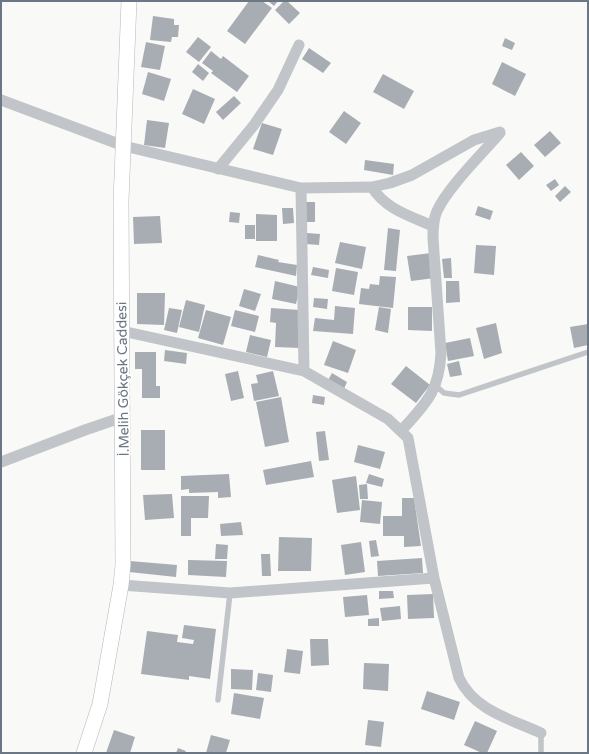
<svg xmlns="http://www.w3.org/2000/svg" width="589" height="754" font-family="'Varela Round',sans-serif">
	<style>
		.building { fill: #a7adb3 }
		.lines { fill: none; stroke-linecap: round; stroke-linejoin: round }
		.secondary-casing { stroke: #b4b8bd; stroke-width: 16 }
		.lane { stroke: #c1c4c8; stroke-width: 5.5 }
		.street { stroke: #c1c4c8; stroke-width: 11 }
		.secondary { stroke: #fff; stroke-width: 15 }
		.labels { text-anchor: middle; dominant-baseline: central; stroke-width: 4; stroke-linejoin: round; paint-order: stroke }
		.street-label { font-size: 14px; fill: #6c7785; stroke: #fff }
	</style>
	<rect width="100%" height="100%" fill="#f9f9f7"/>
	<path class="building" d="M249 1H262L272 8 245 44 227 31Z
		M268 1H278L274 6Z
		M284 1H287L300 13 289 24 275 10Z
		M153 16 174 19V25H179L178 37H172L171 42 150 40Z
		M198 37 211 47 199 62 186 52Z
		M505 38 515 43 512 50 502 46Z
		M146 42 165 46 160 70 141 67Z
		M309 48 331 63 323 73 302 59Z
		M211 51 221 59 223 56 249 76 237 92 211 73 213 71 202 63Z
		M502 62 526 74 515 96 492 84Z
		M198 64 209 73 203 81 192 72Z
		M148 72 171 79 164 101 142 94Z
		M383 74 414 91 404 109 373 92Z
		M193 89 215 99 204 124 182 114Z
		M234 96 241 103 223 120 216 112Z
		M344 111 361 123 346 144 329 132Z
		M147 120 169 123 165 148 144 145Z
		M262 123 282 129 273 155 253 149Z
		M550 131 561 143 545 157 534 145Z
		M521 152 534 166 519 180 506 165Z
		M365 160 394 164 393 175 364 170Z
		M555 179 559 185 551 191 546 185Z
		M565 186 571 192 560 202 555 196Z
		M305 202H315V222H305Z
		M478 206 493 211 490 220 475 215Z
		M282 208H293L294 223 283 224Z
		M230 212 240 213 239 223 229 222Z
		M256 214 277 215V241H256Z
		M160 216 162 243 134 244 133 217Z
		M245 225H255V239H245Z
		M388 228 400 230 396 271 384 270Z
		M307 233 320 234 319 245 306 244Z
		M340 242 366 247 362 269 335 263Z
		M476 245 496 246 494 275 474 273Z
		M431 253 435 278 411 281 407 256Z
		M258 255 279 260 278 262 297 265 296 276 255 267Z
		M451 258 452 278H444L442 259Z
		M313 267 329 270 328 278 311 275Z
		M336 268 358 272 354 295 332 291Z
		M380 276 396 277 393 308 359 304 361 288 369 289 370 284 379 285Z
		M275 281 300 287 296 304 272 299Z
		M446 281H459L460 302 446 303Z
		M244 289 261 294 255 311 239 306Z
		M137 293H165L164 325 137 324Z
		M314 298 328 299 327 309 313 307Z
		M186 300 205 305 199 332 179 327Z
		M335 306 355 308 353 334 313 331 315 318 334 320Z
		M379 307 391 309 388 333 375 330Z
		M408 307H432V331L408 330Z
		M169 308 182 310 177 333 164 330Z
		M271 308 300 310V348L275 347 276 323 270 322Z
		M206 310 231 317 223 345 198 338Z
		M235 310 259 316 255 332 231 326Z
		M496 323 502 353 484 359 476 328Z
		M588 324V345L574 348 570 327Z
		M250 335 271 340 267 357 246 352Z
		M470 338 474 356 448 361 445 343Z
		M333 341 356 350 348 373 324 365Z
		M165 350 187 353 186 364 164 361Z
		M135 352H156V386H160V398H142V369H135Z
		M459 361 462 375 450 377 447 364Z
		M406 366 430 385 416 403 391 384Z
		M238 371 244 398 231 401 225 374Z
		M273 371 279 396 254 401 251 384 258 383 256 375Z
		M332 373 347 382 343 391 327 382Z
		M313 395 325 397 324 405 312 403Z
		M281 397 289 442 265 447 256 402Z
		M141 430H165V470H141Z
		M325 431 329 460 319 461 316 432Z
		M358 445 385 452 380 469 354 462Z
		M311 461 314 477 266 485 263 470Z
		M229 474 231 497 218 498V492L189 493V489L181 490V476Z
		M369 474 384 479 382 487 366 483Z
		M356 476 360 510 337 513 332 480Z
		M367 484 368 499H360L359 485Z
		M172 494 174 518 145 520 143 495Z
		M181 496H209L208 518H191V536H181Z
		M402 498H414L421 546 404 547V536H383V516H402Z
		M362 500 382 502 380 524 360 522Z
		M241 522 243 535 221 536 220 524Z
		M279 537 312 538 311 571H278Z
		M376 540 379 556 371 557 369 541Z
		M361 542 365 572 345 575 341 545Z
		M216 544 228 545 227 559H215Z
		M261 554H270L271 576H262Z
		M422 558 423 573 378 576 377 561Z
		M188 560 227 561 226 577 188 575Z
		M130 561 177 565 176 577 129 572Z
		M379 591H393L394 598 379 599Z
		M433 594 434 618 408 619 407 595Z
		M367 595 369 615 345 617 343 597Z
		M400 606 401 619 382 621 380 608Z
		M379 618V626H368V619Z
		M184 625 216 629 210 679 189 676V680L141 674 147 631 178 635 177 642 193 644 194 640 182 638Z
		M310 639H328L329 665 311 666Z
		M287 649 303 651 300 674 284 672Z
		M364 663 389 664 388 691 363 689Z
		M231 669 253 670 252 690 231 689Z
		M258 673 273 675 271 692 256 690Z
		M427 691 460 702 454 720 421 709Z
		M234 693 264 698 260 719 231 714Z
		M368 720 384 722 381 747 365 745Z
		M475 721 497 731 487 753H482L464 745Z
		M114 730 135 737 130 753H106Z
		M211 735 230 740 226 753H206Z
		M178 748 186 751 185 753H176Z"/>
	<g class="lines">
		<g class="secondary-casing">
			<path id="secondary" d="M84 753 100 704 121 585 123 565 121 201 129 1"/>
		</g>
		<path class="lane" d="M436 386 444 393 459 395 588 352
			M218 700 230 593
			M541 733V753"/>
		<path class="street" d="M1 100 124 146 301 188 372 187 390 183 412 175 474 140 500 132
			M218 169 254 125 278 90 299 45
			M372 187C385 209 410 216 433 226
			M301 188 304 371
			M122 331 304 371 388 419 408 438 434 578 459 678C474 710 510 719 541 733
			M401 431C426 403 439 392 441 353L433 238C433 229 433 220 437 211 448 187 482 154 500 133
			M1 462 85 430 123 417
			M121 585 230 593 434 578"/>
		<use href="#secondary" class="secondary"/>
	</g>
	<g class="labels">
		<g class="street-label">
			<text transform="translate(123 379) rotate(-91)">İ.Melih Gökçek Caddesi</text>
		</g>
	</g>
	<rect width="589" height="754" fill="none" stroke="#6c7785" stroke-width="4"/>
</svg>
